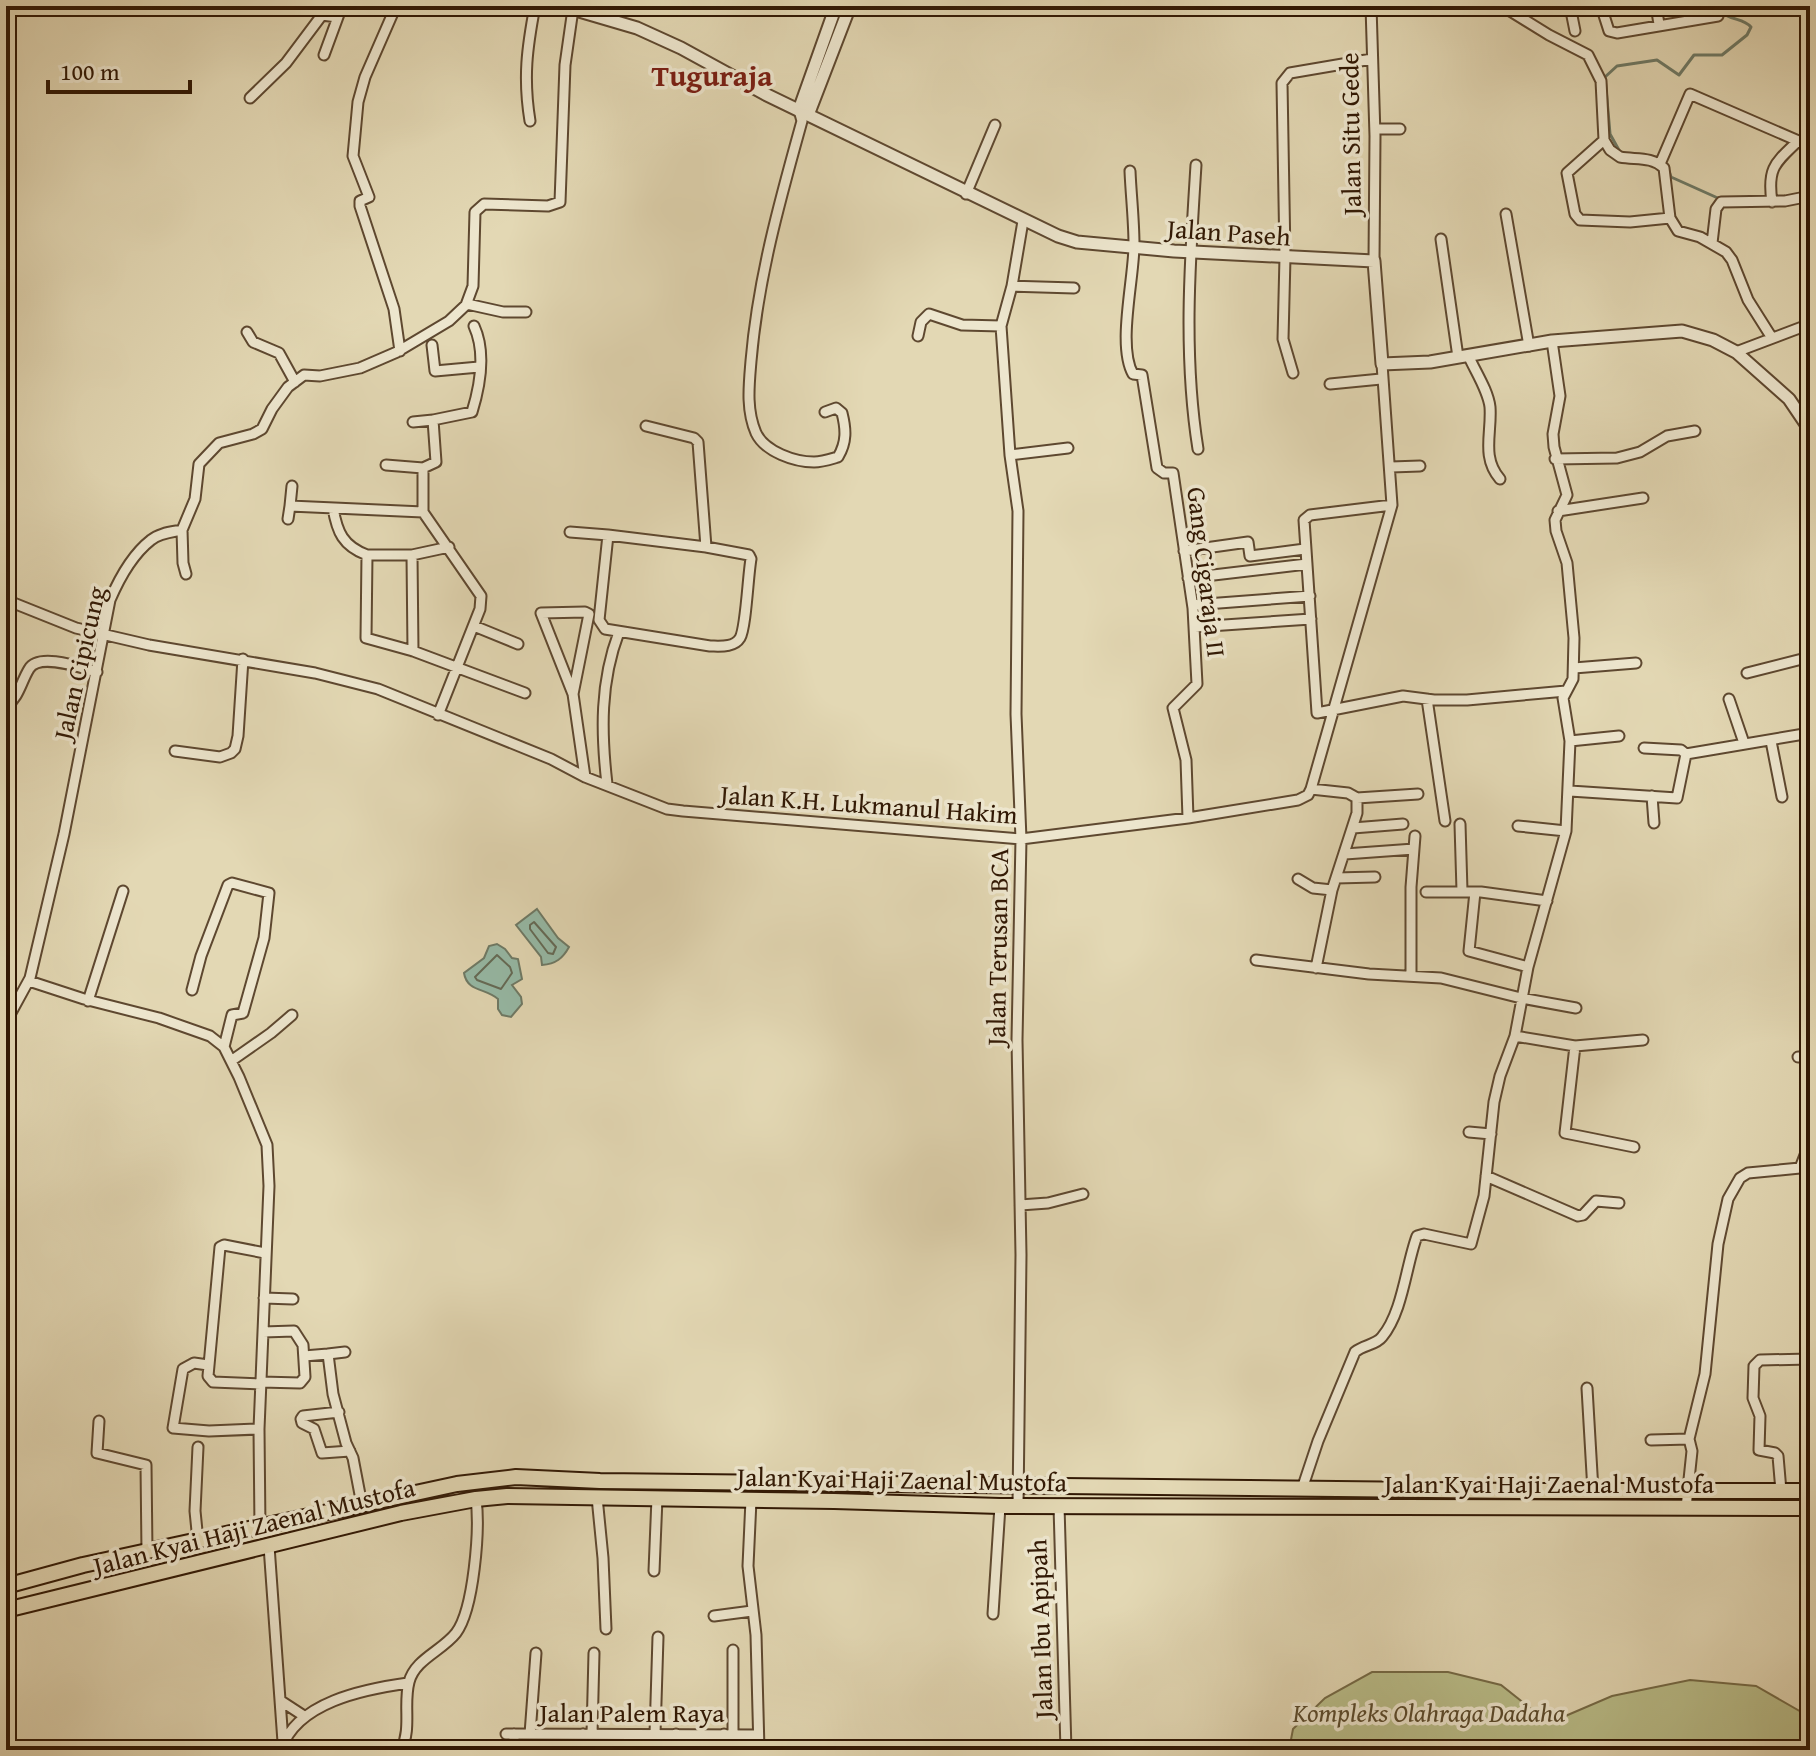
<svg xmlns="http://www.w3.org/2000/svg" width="1816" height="1756" font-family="'Gentium Book Plus',serif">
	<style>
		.green { fill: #b9bd89; stroke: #756a46; stroke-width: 2 }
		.water { fill: #96bba8; stroke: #6e7a66; stroke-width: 2 }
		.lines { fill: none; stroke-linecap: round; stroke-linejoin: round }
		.shore { stroke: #646a56; stroke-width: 2 }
		.stream { stroke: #6e7a66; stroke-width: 3 }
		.minor-casing { stroke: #5e4830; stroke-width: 13 }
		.tertiary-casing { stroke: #5e4830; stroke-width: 15 }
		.primary-casing { stroke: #311804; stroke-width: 18 }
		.minor { stroke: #ede6ce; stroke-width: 9 }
		.tertiary { stroke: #ede6ce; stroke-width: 11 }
		.primary { stroke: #e3d8b4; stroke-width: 14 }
		.labels { text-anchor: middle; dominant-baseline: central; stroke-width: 7; stroke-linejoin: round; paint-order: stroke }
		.street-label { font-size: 26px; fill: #311804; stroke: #ede6ce }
		.park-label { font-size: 26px; font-style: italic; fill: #5a4a2c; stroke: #ede6ce }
		.quarter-label { font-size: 30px; font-weight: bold; fill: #7a1f14; stroke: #ede6ce }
	</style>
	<rect width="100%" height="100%" fill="#e3d8b4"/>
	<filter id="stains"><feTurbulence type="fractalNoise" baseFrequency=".0025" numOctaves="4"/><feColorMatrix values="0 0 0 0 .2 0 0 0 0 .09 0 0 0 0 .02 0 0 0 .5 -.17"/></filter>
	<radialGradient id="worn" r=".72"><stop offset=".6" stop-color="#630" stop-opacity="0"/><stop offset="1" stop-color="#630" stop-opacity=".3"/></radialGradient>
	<path class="green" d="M1372 1672H1448L1501 1685 1549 1723 1612 1696 1690 1680 1756 1686 1810 1717V1750H1289L1293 1729 1325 1698Z"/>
	<path class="water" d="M537 909 558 938 569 947C563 958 556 964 542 965L541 957 516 925Z
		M497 944 505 949 512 958 518 959 522 979 512 985 521 997 522 1004 511 1017 502 1015 498 1009V999C486 988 467 992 464 973L484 958 489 946Z"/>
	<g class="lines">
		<path class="shore" d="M534 922 556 947 553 954 548 953 530 929V925Z
			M497 955 510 967 512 973 501 989 477 980 475 977Z"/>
		<path class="stream" d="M1620 152 1610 134 1605 77 1617 66 1657 60 1679 75 1694 55H1722L1747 35 1751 27C1741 16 1729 23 1717 6
			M1669 171 1671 177 1720 199"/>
		<g class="minor-casing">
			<path id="minor" d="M396 6 365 77 358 102 353 156 369 197 360 201V206L394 309 400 351
				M1371 6 1375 136 1374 261
				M1502 6 1549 35 1588 55 1601 81 1604 140 1610 150 1620 157C1636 160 1651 156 1664 168L1670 218 1630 222 1580 220 1575 214 1567 173 1604 140
				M1570 6 1575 31
				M1601 6 1609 31 1617 33 1718 16
				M1656 6 1659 24
				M324 55 342 6
				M250 98 286 63 322 15 337 17
				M799 110 802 121C780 200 758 278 751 361 749 385 746 410 756 433 765 452 795 462 814 462 822 462 831 459 838 457 847 442 846 429 842 413L836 408 825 412
				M530 121C523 78 527 48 535 6
				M1375 129H1400
				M1660 164 1690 94 1810 146
				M1196 165C1190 260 1183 355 1198 449
				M1130 171C1131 195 1134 220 1134 245 1134 279 1117 346 1133 374L1142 375 1157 468 1164 473H1173L1193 608 1197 684 1173 708 1186 760 1188 818
				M966 194 995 125
				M1772 202C1767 168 1775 163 1798 141
				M1506 214 1529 346
				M1670 218 1678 231 1700 237 1726 252 1732 260 1748 300 1772 338
				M1441 239 1458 357
				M1712 243 1716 209 1721 202 1785 201 1810 196
				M1012 286 1074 288
				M467 304 503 312H526
				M247 332 253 342 279 353 295 382
				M918 336 921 322 929 314 962 325 1001 326
				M432 345 435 371 479 367
				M1736 352 1810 324
				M1468 355C1475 371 1488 390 1490 407 1492 433 1481 457 1500 479
				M1293 373 1283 339 1285 257 1282 83 1290 73 1372 59
				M1330 384 1381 379
				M413 422 433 420
				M646 426 694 438 698 442 706 547
				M1010 455 1068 448
				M1555 459 1617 458 1640 452 1667 436 1695 431
				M386 465 423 468V512L481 596 480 609 438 715
				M1391 467 1420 466
				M423 468 436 462 433 420 472 412C480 386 486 352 474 326
				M1392 505 1310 515 1304 520 1317 713 1403 696 1434 700H1467L1566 691
				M290 506 292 486
				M333 508C337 532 343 546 367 555
				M1558 511 1643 498
				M288 519 290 506 423 512
				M182 530 183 563 186 574
				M570 532 608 535 599 620 605 629 710 646C719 646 734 648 740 638 746 628 748 575 751 559L749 555 706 547 608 535
				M449 547 412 555H367L366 638 413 651 525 693
				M1184 551 1248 542 1250 556 1305 549
				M412 555 413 651
				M1188 578 1307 564
				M6 600 76 628 149 645 315 673 378 689 551 759 585 777 667 809 683 811 1021 839 1188 818 1298 800 1308 795 1311 789 1392 505 1382 364
				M1193 605 1310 596
				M474 626 518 644
				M1195 627 1311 619
				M1574 668 1636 663
				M1747 673 1810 657
				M573 694 541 613 585 612 589 614 573 694 585 777
				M1427 699 1445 821
				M1729 699 1744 743
				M6 707C19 697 21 682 29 669 39 652 82 668 97 672
				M1570 741 1619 736
				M1771 741 1782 797
				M1644 748 1681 750 1686 754
				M175 751 220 757 231 753 235 749 238 736 243 659
				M607 784C601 732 600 682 619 632
				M1311 789 1348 793 1357 798 1418 794
				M1570 791 1677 798 1686 754 1810 733
				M1652 796 1654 823
				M1460 824 1462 891
				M1518 826 1566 831
				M1353 828 1403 824
				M1345 854 1414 849
				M1336 878 1375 877
				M1298 879 1313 888 1332 890
				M1426 892H1481L1547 901
				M1475 892 1469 951 1528 967
				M1256 960 1369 974 1441 978 1521 998 1576 1008
				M1316 968 1332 890 1357 813V798
				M1411 976V887L1415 836
				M29 981 84 999 159 1018 210 1036 224 1047 239 1077 267 1145 269 1186 259 1429 260 1528
				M192 990 201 956 228 885 232 883 269 893 264 938 243 1013 232 1015 224 1047
				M88 1001 123 891
				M6 1022 30 978 64 834 110 600C119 579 133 554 151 540 159 533 172 532 182 530L195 499 199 464 219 443 253 434 262 429 272 409 288 387 304 375 320 376 360 368 397 352 449 321 466 305 473 286 475 212 484 204 548 206 560 202 565 65 573 9
				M1515 1036 1575 1046 1643 1040
				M1575 1046 1565 1133 1634 1147
				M1798 1057H1810
				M231 1061 271 1033 292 1015
				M1469 1132 1491 1134
				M1486 1176 1578 1216 1583 1215 1596 1201 1619 1203
				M1020 1205 1048 1203 1083 1194
				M264 1298 293 1299
				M345 1352 328 1354 333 1394 346 1443 353 1458 362 1505
				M304 1356 328 1354
				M208 1365 194 1363 183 1369 173 1428 209 1431 259 1429
				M261 1382 300 1383 305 1377 303 1345 294 1331 263 1332
				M261 1384 213 1382 208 1376 220 1247 224 1245 265 1253
				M1587 1388 1593 1491
				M339 1412 303 1416 301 1419 302 1423 314 1429 322 1453 350 1451
				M99 1421 97 1453 146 1465 147 1552
				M1651 1440 1689 1439
				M198 1447 195 1511 198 1541
				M1302 1489 1318 1441 1355 1352C1363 1345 1376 1345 1382 1337 1403 1312 1406 1265 1417 1236L1424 1234 1471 1244 1484 1196 1494 1102 1500 1076 1515 1036 1528 967 1566 831 1570 741 1563 698 1573 679 1574 638 1567 563 1556 531 1555 520 1567 495 1554 447 1553 434 1560 396 1552 341
				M1781 1491 1778 1456 1775 1453 1759 1450 1760 1416 1753 1398 1754 1366 1760 1360 1810 1359
				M597 1497 603 1558 606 1629
				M751 1500 748 1566 756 1635 759 1750
				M1018 1506 1021 1255 1017 1040 1021 839 1016 714 1018 511 1010 455 1001 326 1012 286 1023 221
				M1059 1506 1066 1750
				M1686 1508 1692 1451 1689 1439 1705 1374 1718 1244 1728 1199 1740 1178 1748 1173 1800 1168 1805 1155 1810 1149
				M269 1546 283 1742
				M654 1571 657 1498
				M993 1614 1000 1506
				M714 1616 752 1611
				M733 1650V1734
				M281 1701 304 1716
				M506 1734 758 1735
				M530 1734 536 1653
				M592 1734 594 1653
				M655 1734 658 1637
				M281 1750C296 1702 365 1689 408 1683
				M401 1750C412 1728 403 1705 409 1682 415 1659 442 1651 456 1633 474 1609 480 1529 476 1499
				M514 1750V1734
				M582 1750 583 1734
				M676 1750V1734
				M724 1750V1734"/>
		</g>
		<g class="tertiary-casing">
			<path id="tertiary" d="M562 6 637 28 681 48 765 94 1058 236 1077 242 1174 251 1374 261 1382 364 1430 362 1552 341 1682 331 1713 340 1736 352 1789 399 1810 430
				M799 110 836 6
				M808 115 850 6"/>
		</g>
		<g class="primary-casing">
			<path id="primary" d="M6 1586 83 1565 457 1484 516 1477 600 1481 1518 1491H1810
				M6 1610 401 1513 476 1499 507 1496 834 1501 1000 1506 1810 1508"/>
		</g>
		<use href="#minor" class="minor"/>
		<use href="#tertiary" class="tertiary"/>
		<use href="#primary" class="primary"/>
	</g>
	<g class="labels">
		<g class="street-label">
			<text transform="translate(1350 134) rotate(-91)">Jalan Situ Gede</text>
			<text transform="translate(1229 232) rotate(4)">Jalan Paseh</text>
			<text transform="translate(1207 572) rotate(83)">Gang Cigaraja II</text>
			<text transform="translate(79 663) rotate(-77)">Jalan Cipicung</text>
			<text transform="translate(869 804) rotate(4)">Jalan K.H. Lukmanul Hakim</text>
			<text transform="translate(997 947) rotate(-89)">Jalan Terusan BCA</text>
			<text transform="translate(902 1479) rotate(1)">Jalan Kyai Haji Zaenal Mustofa</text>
			<text x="1549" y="1483">Jalan Kyai Haji Zaenal Mustofa</text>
			<text transform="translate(254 1526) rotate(-14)">Jalan Kyai Haji Zaenal Mustofa</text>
			<text transform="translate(1040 1629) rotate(-92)">Jalan Ibu Apipah</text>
			<text x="632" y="1712">Jalan Palem Raya</text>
		</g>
		<g class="park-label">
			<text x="1429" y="1712">Kompleks Olahraga Dadaha</text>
		</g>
		<g class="quarter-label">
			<text x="712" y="75">Tuguraja</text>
		</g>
	</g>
	<rect width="1816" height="1756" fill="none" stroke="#e3d8b4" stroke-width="32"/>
	<rect x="8" y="8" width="1800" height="1740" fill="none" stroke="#311804" stroke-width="4"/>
	<rect x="16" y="16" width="1784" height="1724" fill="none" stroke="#311804" stroke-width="2"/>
	<path d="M48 80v12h142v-12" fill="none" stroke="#311804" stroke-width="4"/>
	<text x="60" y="80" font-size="24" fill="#311804" stroke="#ede6ce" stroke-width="6" paint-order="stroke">100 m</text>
	<rect width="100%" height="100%" filter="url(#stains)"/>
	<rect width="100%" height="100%" fill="url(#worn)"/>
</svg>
